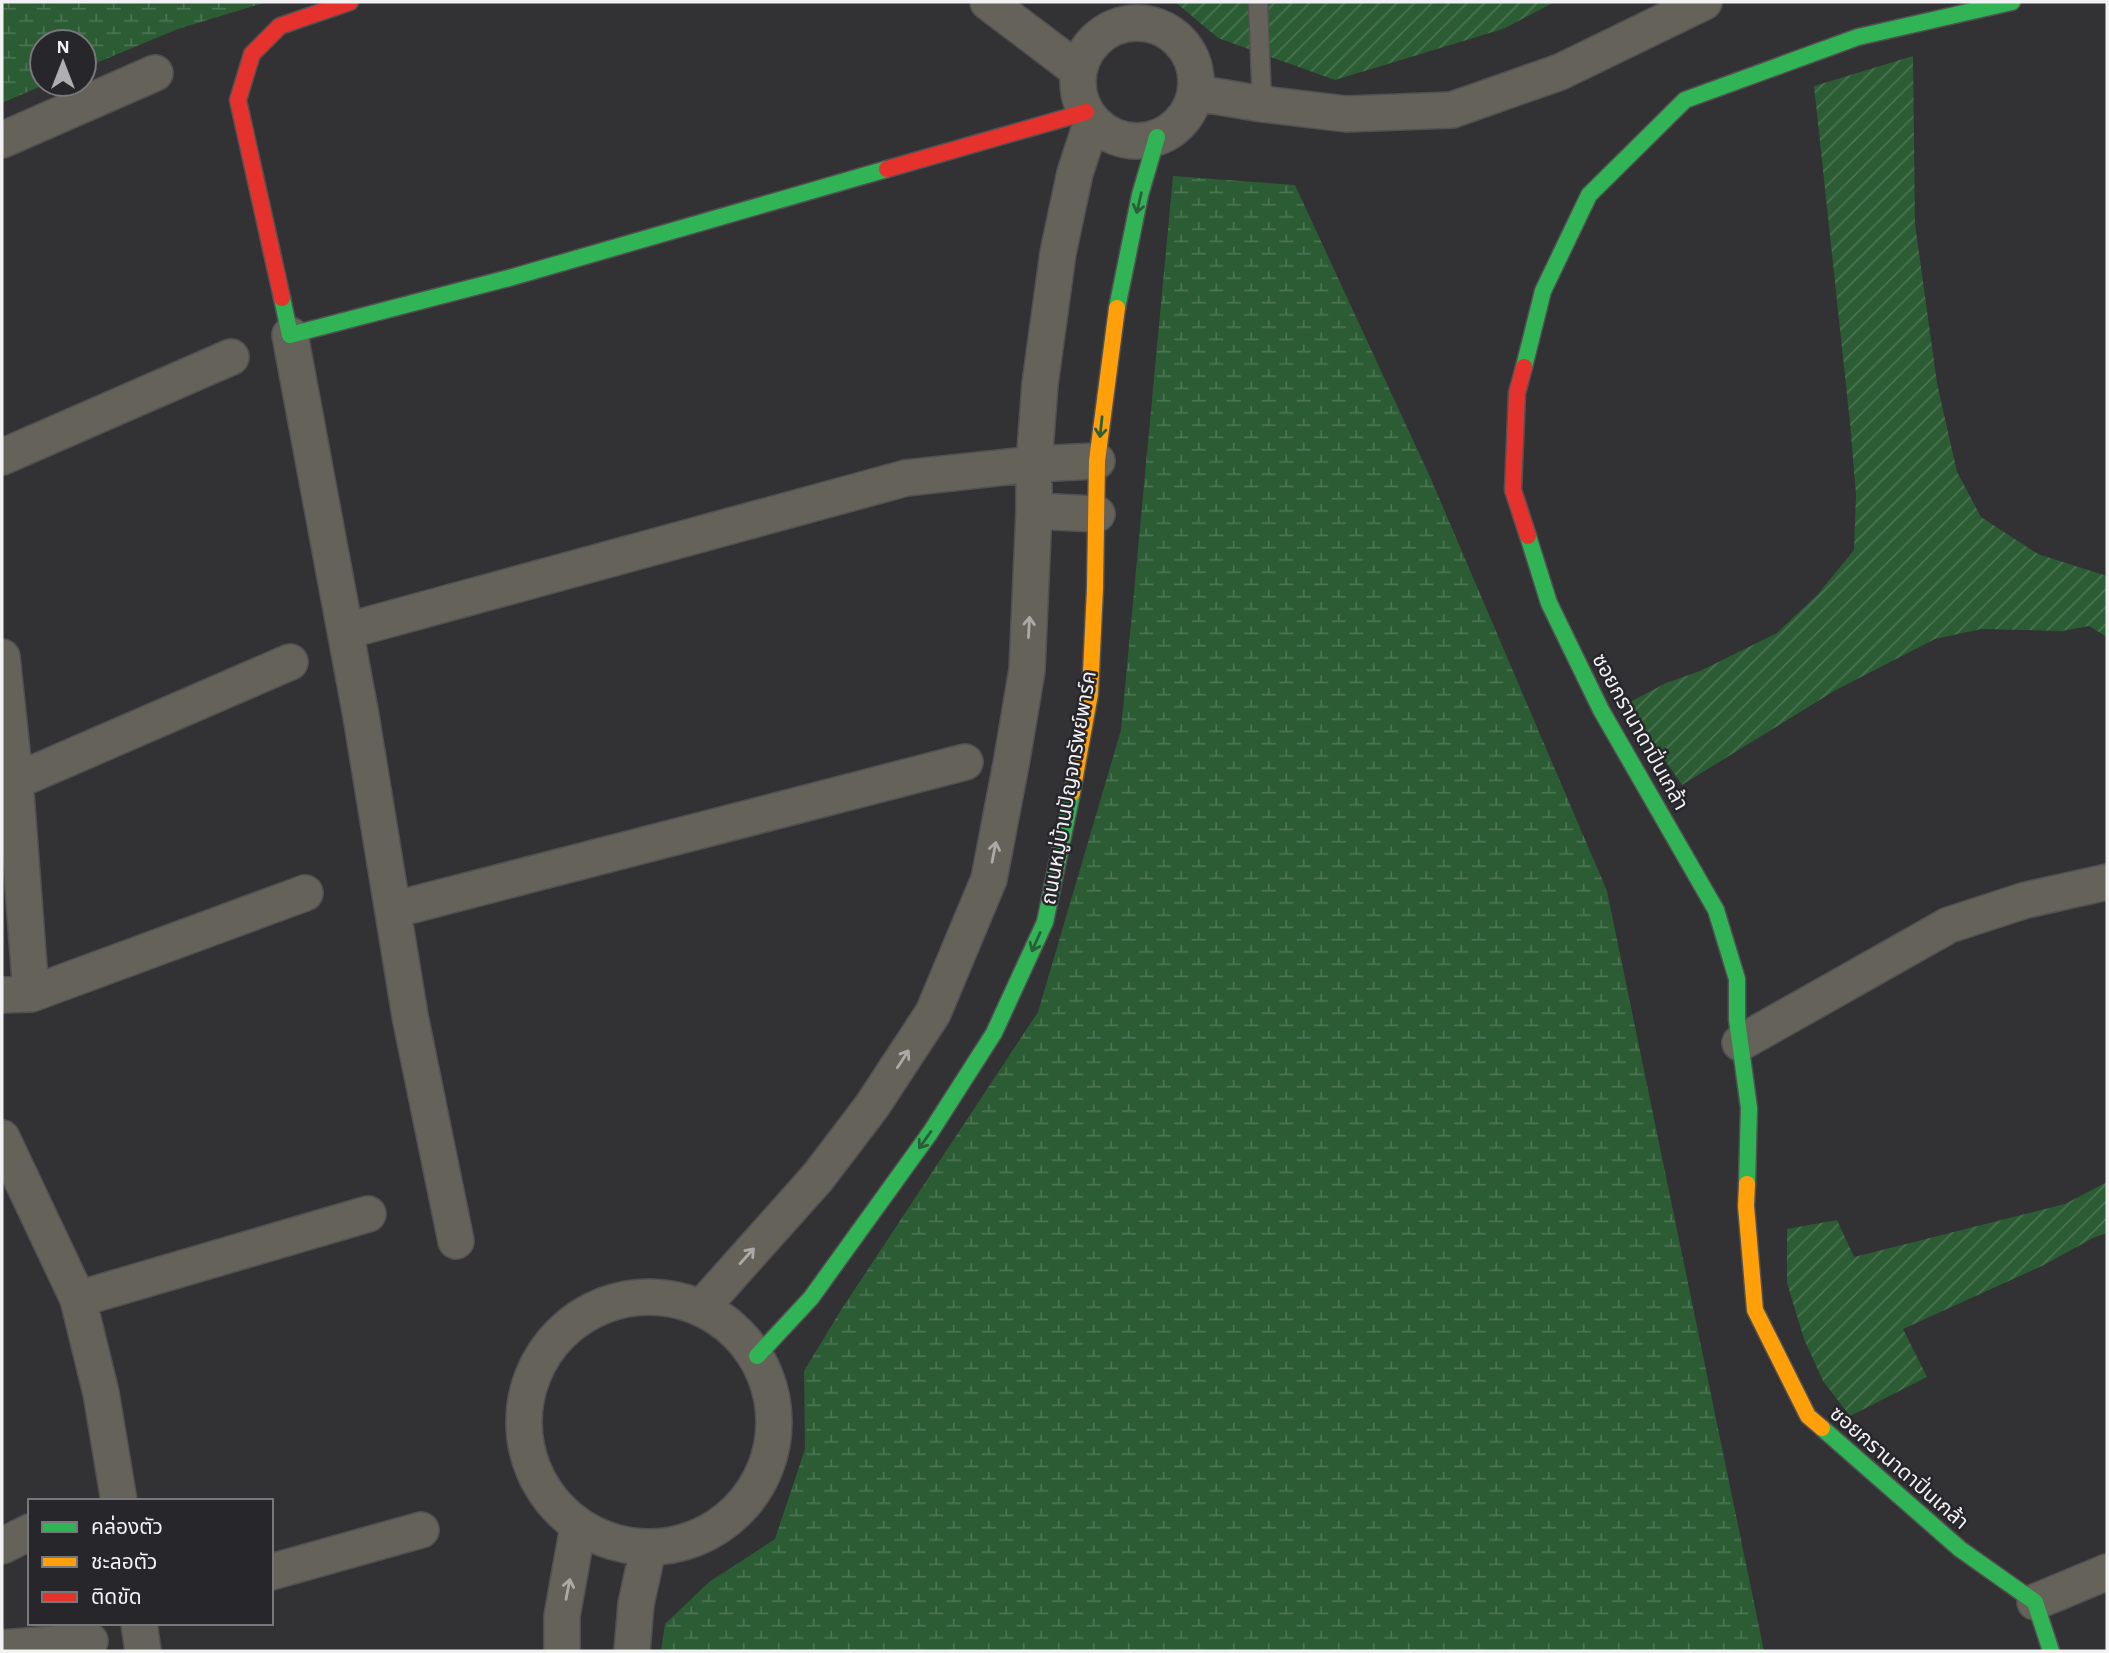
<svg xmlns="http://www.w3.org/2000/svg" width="2109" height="1653" font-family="'Alegreya Sans','Noto Sans Thai',sans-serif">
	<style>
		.wetland { fill: url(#wetland-marsh) }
		.garden { fill: url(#garden-furrows) }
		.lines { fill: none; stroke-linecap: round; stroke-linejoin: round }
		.lane-casing { stroke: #515052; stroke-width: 21 }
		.street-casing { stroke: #515052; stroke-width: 38 }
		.fast-casing { stroke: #515052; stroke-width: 19 }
		.slow-casing { stroke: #515052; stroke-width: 19 }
		.jam-casing { stroke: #515052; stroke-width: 19 }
		.lane { stroke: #65625a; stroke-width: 18 }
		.street { stroke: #65625a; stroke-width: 35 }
		.fast { stroke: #30b455; stroke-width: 16 }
		.slow { stroke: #ff9f0a; stroke-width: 16 }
		.jam { stroke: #e5322d; stroke-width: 16 }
		.oneway { stroke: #2b5f3b }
		.oneway2 { stroke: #acaaa6 }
		.labels { text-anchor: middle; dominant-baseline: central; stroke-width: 5; stroke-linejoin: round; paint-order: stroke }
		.street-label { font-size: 21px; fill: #f2f1f3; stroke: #27262a }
	</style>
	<defs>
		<pattern id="wetland-marsh" width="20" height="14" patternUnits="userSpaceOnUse" patternTransform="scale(1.75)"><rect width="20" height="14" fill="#2b5c34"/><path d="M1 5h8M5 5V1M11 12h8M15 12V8" fill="none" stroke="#4a7452"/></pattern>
		<pattern id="garden-furrows" width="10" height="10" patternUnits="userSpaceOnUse" patternTransform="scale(1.75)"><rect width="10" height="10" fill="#2b5c34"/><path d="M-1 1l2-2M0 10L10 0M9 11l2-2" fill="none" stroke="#4a7452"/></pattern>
	</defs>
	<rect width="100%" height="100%" fill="#323133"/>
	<path class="wetland" d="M2 2H267L178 29 84 68V42H42V84H46L2 103Z
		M1173 176 1295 185 1431 479 1607 891 1764 1651H661L665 1624 709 1582 775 1539 805 1449 804 1371 841 1310 1038 1012 1121 730Z"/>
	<path class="garden" d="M1175 2H1555L1503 29 1335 80 1218 38Z
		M1913 56 1915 224 1937 383 1957 472 1981 517 2038 554 2107 576V637L2089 626 2062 631 1981 629 1935 639 1834 691 1682 785 1626 704 1666 683 1700 671 1777 633 1818 594 1854 550 1856 495 1850 423 1814 86Z
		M2107 1182V1233L2093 1238 2044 1265 1903 1329 1927 1377 1850 1416 1823 1381 1804 1339 1787 1283V1229L1837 1220 1854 1257 2065 1204Z"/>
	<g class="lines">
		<g class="lane-casing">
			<path id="lane" d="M1258 2 1262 104"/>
		</g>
		<g class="street-casing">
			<path id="street" d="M988 2 1079 71
				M1078 82a59 59 0 1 1 118 0a59 59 0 1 1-118 0Z
				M1196 93 1262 104 1346 114 1452 110 1560 72 1704 2
				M2 140 155 73
				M290 335 361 716 410 1016 456 1241
				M2 457 231 357
				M1034 511 1097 514
				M346 631 906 478 1034 464 1097 461
				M2 657 15 780 31 994
				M2 787 290 662
				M393 910 965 762
				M2 995 31 994 305 893
				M1740 1043 1949 925 2026 900 2107 882
				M2 1138 78 1299 101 1393 119 1501
				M524 1422a125 125 0 1 1 250 0a125 125 0 1 1-250 0Z
				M78 1299 368 1214
				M702 1307 818 1177 872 1106 933 1013 989 879 1012 759 1027 670 1034 511V464L1040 384 1058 253 1075 173 1092 121
				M2 1546 30 1532
				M271 1572 421 1530
				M2035 1602 2107 1572
				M139 1623 143 1651
				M2 1648 90 1641
				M562 1651V1616L578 1527
				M632 1651 636 1604 648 1549"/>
		</g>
		<g class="fast-casing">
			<path id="fast" d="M282 298 290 335 509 278 887 169
				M1117 308 1140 195 1157 137
				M1524 367 1543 291 1589 195 1685 100 1858 37 2012 2
				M1528 536 1549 603 1601 710 1716 910 1737 979V1020L1749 1108 1747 1184
				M757 1356 811 1298 930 1133 994 1033 1045 922 1072 793
				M1822 1428 1960 1549 2035 1602 2051 1651"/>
		</g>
		<g class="slow-casing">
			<path id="slow" d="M1072 793 1090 694 1095 588 1097 461 1117 308
				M1747 1184 1746 1206 1755 1310 1808 1416 1822 1428"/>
		</g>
		<g class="jam-casing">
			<path id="jam" d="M887 169 1086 112
				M282 298 238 100 252 54 280 26 350 2
				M1524 367 1517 393 1513 490 1528 536"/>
		</g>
		<use href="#lane" class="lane"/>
		<use href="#street" class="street"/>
		<use href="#fast" class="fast"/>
		<use href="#slow" class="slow"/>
		<use href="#jam" class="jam"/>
	</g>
	<defs><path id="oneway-shaft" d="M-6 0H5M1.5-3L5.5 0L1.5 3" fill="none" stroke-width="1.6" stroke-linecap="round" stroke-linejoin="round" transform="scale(1.75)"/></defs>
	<g class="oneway">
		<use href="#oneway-shaft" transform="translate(1139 203) rotate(103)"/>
		<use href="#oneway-shaft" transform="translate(1101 427) rotate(96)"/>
		<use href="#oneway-shaft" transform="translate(1036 942) rotate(114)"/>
		<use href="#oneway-shaft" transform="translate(925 1140) rotate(125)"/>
	</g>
	<g class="oneway2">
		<use href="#oneway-shaft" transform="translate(1029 627) rotate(-87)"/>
		<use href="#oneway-shaft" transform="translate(994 852) rotate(-79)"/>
		<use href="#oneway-shaft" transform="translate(903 1059) rotate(-57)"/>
		<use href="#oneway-shaft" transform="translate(747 1256) rotate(-48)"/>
		<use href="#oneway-shaft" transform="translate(568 1589) rotate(-79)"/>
	</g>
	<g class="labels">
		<g class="street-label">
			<text transform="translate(1640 732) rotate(61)">ซอยกรานาดาปิ่นเกล้า</text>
			<text transform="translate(1069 788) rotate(-80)">ถนนหมู่บ้านปัญจทรัพย์พาร์ค</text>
			<text transform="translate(1899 1468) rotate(41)">ซอยกรานาดาปิ่นเกล้า</text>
		</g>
	</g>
	<rect width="2109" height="1653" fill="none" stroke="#f2f1f3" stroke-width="7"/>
	<rect x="28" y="1499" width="245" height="126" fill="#27262a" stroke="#78777a" stroke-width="2"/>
	<rect x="42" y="1522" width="35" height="10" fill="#30b455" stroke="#78777a" stroke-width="2"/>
	<text x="91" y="1534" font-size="21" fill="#f2f1f3">คล่องตัว</text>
	<rect x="42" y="1557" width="35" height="10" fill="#ff9f0a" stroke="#78777a" stroke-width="2"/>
	<text x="91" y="1569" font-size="21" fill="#f2f1f3">ชะลอตัว</text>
	<rect x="42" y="1592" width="35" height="10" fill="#e5322d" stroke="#78777a" stroke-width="2"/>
	<text x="91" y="1604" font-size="21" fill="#f2f1f3">ติดขัด</text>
	<g transform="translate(63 63)"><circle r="33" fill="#27262a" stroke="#78777a" stroke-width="2"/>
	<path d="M0-5L12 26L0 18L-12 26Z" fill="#afaeb0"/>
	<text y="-10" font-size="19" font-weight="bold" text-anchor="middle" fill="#f2f1f3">N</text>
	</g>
</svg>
